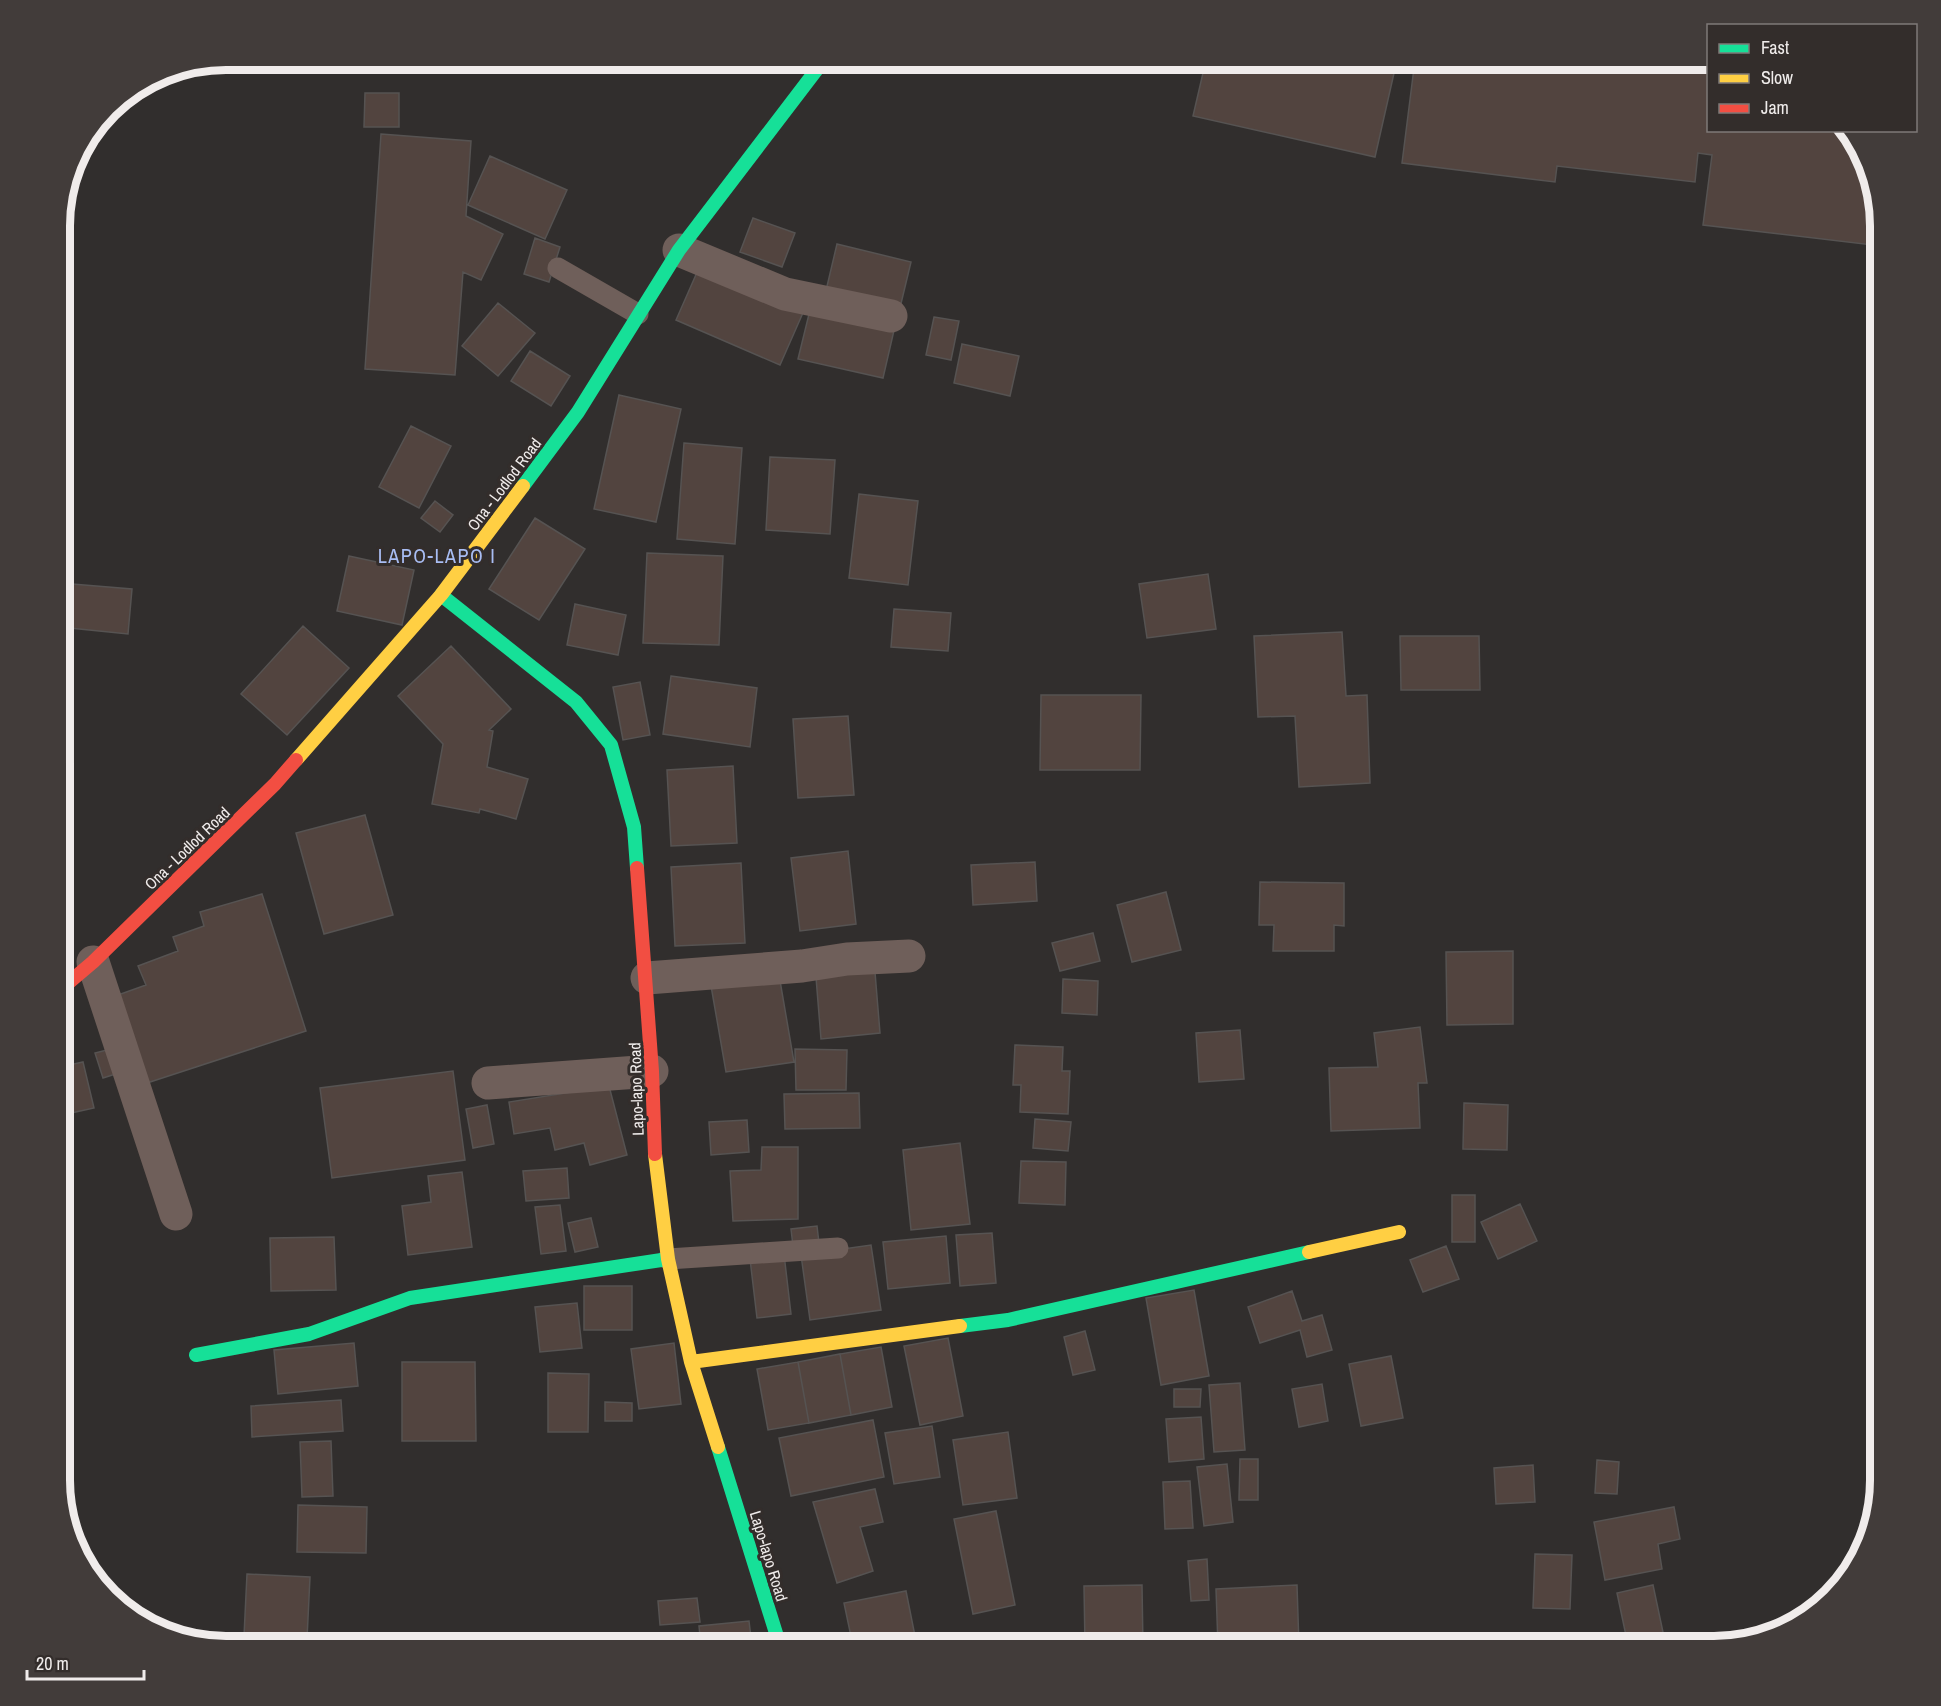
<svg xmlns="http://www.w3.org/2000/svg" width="1941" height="1706" font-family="'Archivo Narrow',sans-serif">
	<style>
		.building { fill: #52443f; stroke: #565352; stroke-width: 1.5 }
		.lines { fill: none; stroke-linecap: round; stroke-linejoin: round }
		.lane { stroke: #6f5f5a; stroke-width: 21 }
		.street { stroke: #6f5f5a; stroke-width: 33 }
		.fast { stroke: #16e098; stroke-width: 14 }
		.slow { stroke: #ffcf43; stroke-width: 14 }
		.jam { stroke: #f24e42; stroke-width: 14 }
		.labels { text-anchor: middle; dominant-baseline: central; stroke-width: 6; stroke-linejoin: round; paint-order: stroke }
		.street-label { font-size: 16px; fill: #f0eceb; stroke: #332d2b }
		.quarter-label { font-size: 20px; letter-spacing: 1.5px; fill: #a8bdf3; stroke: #332d2b }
		.rim { fill: none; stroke: #f0eceb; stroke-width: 8 }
	</style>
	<rect width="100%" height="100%" fill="#312e2d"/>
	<path class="building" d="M1206 60H1397L1375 157 1193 116Z
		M1415 60H1708V130H1846L1868 163 1881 227V246L1703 225 1712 155 1698 153 1695 182 1557 166 1555 182 1402 163Z
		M365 93H399V127H364Z
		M381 134 471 141 466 216 503 234 481 280 463 272 455 375 365 369Z
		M490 156 567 190 545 239 468 205Z
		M753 218 795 233 782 267 740 252Z
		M535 238 560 247 549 282 524 274Z
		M837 244 911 262 898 316 824 299Z
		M702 261 806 306 780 365 676 320Z
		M498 303 535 333 498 376 462 346Z
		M811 306 895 326 883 378 798 359Z
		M934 317 959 321 951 360 926 355Z
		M962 344 1019 356 1010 396 954 383Z
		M530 351 570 376 551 406 511 381Z
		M619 395 681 409 656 522 594 509Z
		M411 426 451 446 419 508 379 487Z
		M684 443 742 448 735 544 677 539Z
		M770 457 835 460 830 534 766 530Z
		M859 494 918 501 908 585 849 578Z
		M435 501 453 515 440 532 421 518Z
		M535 518 585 549 539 620 489 589Z
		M647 553 723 556 719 645 643 643Z
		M349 556 414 570 402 625 337 611Z
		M1208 574 1216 629 1147 638 1139 584Z
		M60 583 132 589 128 634 60 627Z
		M575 604 626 615 618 655 567 645Z
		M894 609 951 613 948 651 891 647Z
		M303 626 349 668 287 735 241 694Z
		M1342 632 1346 696 1367 695 1370 783 1299 787 1295 716 1258 717 1254 636Z
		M1400 636H1479L1480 690H1401Z
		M451 646 511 709 489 730 493 731 487 767 528 779 516 819 480 809 479 813 432 804 443 744 398 696Z
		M671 676 757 688 750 747 663 734Z
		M640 682 650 735 623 740 613 687Z
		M1041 695H1141L1140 770H1040Z
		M848 716 854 795 798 798 793 719Z
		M733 766 737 843 671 846 667 770Z
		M365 815 393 915 324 934 296 833Z
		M848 851 856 924 800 931 791 858Z
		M1035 862 1037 901 973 905 971 865Z
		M741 863 745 943 675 946 671 867Z
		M1260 882 1344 883V926L1334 925V951H1273L1274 925H1259Z
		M1166 892 1181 950 1132 962 1117 905Z
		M262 894 306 1031 147 1083 118 995 146 985 138 966 178 951 173 937 204 926 200 912Z
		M1093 933 1100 961 1060 971 1052 943Z
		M1513 951V1024L1447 1025 1446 952Z
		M874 960 880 1033 821 1039 815 965Z
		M778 969 794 1062 726 1072 710 980Z
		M1063 979 1098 981 1097 1015 1062 1013Z
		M1420 1027 1427 1083H1418L1420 1128 1331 1131 1329 1068 1378 1067 1374 1033Z
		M1240 1030 1244 1079 1199 1082 1196 1033Z
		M1015 1045 1063 1047 1062 1071H1070L1068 1114 1020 1112 1021 1085H1013Z
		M115 1048 122 1072 103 1078 95 1053Z
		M795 1049 847 1050 846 1090H796Z
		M83 1062 94 1108 62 1115 60 1109V1067Z
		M453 1071 465 1160 332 1178 320 1088Z
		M609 1086 627 1155 590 1165 584 1143 555 1150 550 1128 514 1134 509 1102Z
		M859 1093 860 1128 785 1129 784 1094Z
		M1464 1103 1508 1105 1507 1150 1463 1149Z
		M487 1105 494 1144 473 1148 466 1109Z
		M1035 1119 1071 1122 1068 1151 1033 1148Z
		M747 1120 749 1152 711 1155 709 1122Z
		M960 1143 970 1224 911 1230 903 1150Z
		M762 1147H798V1219L733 1221 730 1171 761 1170Z
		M1021 1161 1066 1162 1065 1205 1019 1203Z
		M567 1168 569 1198 526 1201 523 1171Z
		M462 1172 472 1247 408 1255 402 1206 431 1202 428 1176Z
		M1452 1195H1475V1242H1452Z
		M1520 1204 1537 1241 1498 1259 1481 1222Z
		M560 1205 566 1251 541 1254 535 1207Z
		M591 1218 598 1247 575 1252 568 1223Z
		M817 1226 819 1243 793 1246 791 1229Z
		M992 1233 996 1283 960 1286 956 1235Z
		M946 1236 950 1283 888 1289 883 1242Z
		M334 1237 336 1290 271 1291 270 1238Z
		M871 1245 881 1310 810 1320 801 1255Z
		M1446 1246 1459 1279 1423 1292 1410 1260Z
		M784 1254 791 1314 757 1318 750 1259Z
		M584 1286H632V1330H584Z
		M1194 1290 1209 1376 1161 1385 1146 1298Z
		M1292 1291 1302 1321 1322 1315 1332 1350 1307 1357 1300 1330 1260 1343 1248 1307Z
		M577 1303 582 1348 540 1352 535 1307Z
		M1085 1331 1095 1370 1073 1375 1064 1337Z
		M948 1338 963 1416 920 1425 904 1346Z
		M354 1343 358 1386 278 1394 274 1350Z
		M674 1343 681 1404 639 1409 631 1349Z
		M881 1347 892 1407 851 1415 840 1354Z
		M840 1354 851 1415 809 1423 798 1362Z
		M1391 1356 1403 1418 1361 1426 1349 1364Z
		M402 1362H475L476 1441H402Z
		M798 1362 809 1423 768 1430 757 1369Z
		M548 1373 589 1374 588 1432H548Z
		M1240 1383 1245 1450 1214 1452 1209 1385Z
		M1322 1384 1328 1421 1299 1427 1292 1389Z
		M1174 1389H1201L1200 1407H1174Z
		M341 1400 343 1431 252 1437 251 1406Z
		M605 1402 632 1403V1421H605Z
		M1201 1417 1204 1459 1169 1462 1166 1419Z
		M873 1420 884 1477 791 1496 779 1438Z
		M932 1426 940 1477 894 1484 885 1433Z
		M1008 1432 1017 1498 963 1505 953 1440Z
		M331 1441 333 1496 302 1497 300 1442Z
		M1240 1459H1258V1500H1239Z
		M1597 1460 1619 1462 1617 1494 1595 1493Z
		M1227 1464 1233 1522 1204 1526 1197 1467Z
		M1533 1465 1535 1502 1496 1504 1494 1468Z
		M1190 1481 1193 1528 1165 1529 1163 1482Z
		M875 1489 883 1522 860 1527 873 1571 837 1583 813 1502Z
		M298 1505 367 1507 366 1553 297 1552Z
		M1674 1507 1680 1539 1658 1544 1662 1569 1605 1580 1594 1522Z
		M996 1511 1015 1605 973 1614 954 1519Z
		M1535 1554 1572 1555 1570 1609 1533 1608Z
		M1207 1559 1209 1600 1191 1601 1188 1561Z
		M247 1574 310 1577 307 1639 244 1636Z
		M1142 1585 1143 1646H1085L1084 1586Z
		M1297 1585 1299 1646H1218L1216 1589Z
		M1653 1585 1664 1637 1628 1645 1617 1593Z
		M906 1591 917 1646H853L844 1603Z
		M697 1598 700 1622 660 1625 658 1601Z
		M749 1621 752 1646H701L699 1626Z"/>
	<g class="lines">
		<path class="lane" d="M558 268 638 314
			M668 1259 838 1248"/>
		<path class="street" d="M679 250 785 294 891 316
			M93 962 176 1214
			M647 978 802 966 847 959 909 956
			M488 1083 652 1071"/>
		<path class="fast" d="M523 486 578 412 679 250 824 60
			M441 595 576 702 611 745 634 827 637 868
			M960 1326 1008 1320 1309 1252
			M196 1355 309 1334 410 1298 668 1259
			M718 1447 780 1646"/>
		<path class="slow" d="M296 760 441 595 523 486
			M655 1154 668 1259 691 1362 718 1447
			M1309 1252 1399 1232
			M691 1362 960 1326"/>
		<path class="jam" d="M637 868 652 1071 655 1154
			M60 990 93 962 275 784 296 760"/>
	</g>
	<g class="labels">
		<g class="street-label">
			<text transform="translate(504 484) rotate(-53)">Ona - Lodlod Road</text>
			<text transform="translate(187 848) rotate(-44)">Ona - Lodlod Road</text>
			<text transform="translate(636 1089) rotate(-92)">Lapo-lapo Road</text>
			<text transform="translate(769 1556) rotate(73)">Lapo-lapo Road</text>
		</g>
		<g class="quarter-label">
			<text x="437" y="555">LAPO-LAPO I</text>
		</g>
	</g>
	<path d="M0 0H1941V1706H0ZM226 70H1714A156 156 0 0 1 1870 226V1480A156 156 0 0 1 1714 1636H226A156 156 0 0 1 70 1480V226A156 156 0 0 1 226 70Z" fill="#423c3a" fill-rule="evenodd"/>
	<path class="rim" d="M226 70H1714A156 156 0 0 1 1870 226V1480A156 156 0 0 1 1714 1636H226A156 156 0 0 1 70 1480V226A156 156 0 0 1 226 70Z"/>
	<rect x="1707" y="24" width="210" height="108" fill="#332d2b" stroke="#7f7978" stroke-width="1.5"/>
	<rect x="1719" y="44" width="30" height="9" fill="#16e098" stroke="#7f7978" stroke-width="1.5"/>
	<text x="1761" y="54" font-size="18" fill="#f0eceb">Fast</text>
	<rect x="1719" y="74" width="30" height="9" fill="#ffcf43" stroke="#7f7978" stroke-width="1.5"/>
	<text x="1761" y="84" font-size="18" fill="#f0eceb">Slow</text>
	<rect x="1719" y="104" width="30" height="9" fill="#f24e42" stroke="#7f7978" stroke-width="1.5"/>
	<text x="1761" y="114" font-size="18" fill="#f0eceb">Jam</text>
	<path d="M27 1670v9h117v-9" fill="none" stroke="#f0eceb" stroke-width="3"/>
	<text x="36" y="1670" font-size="18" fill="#f0eceb" stroke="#332d2b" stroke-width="4.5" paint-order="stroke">20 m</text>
</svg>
